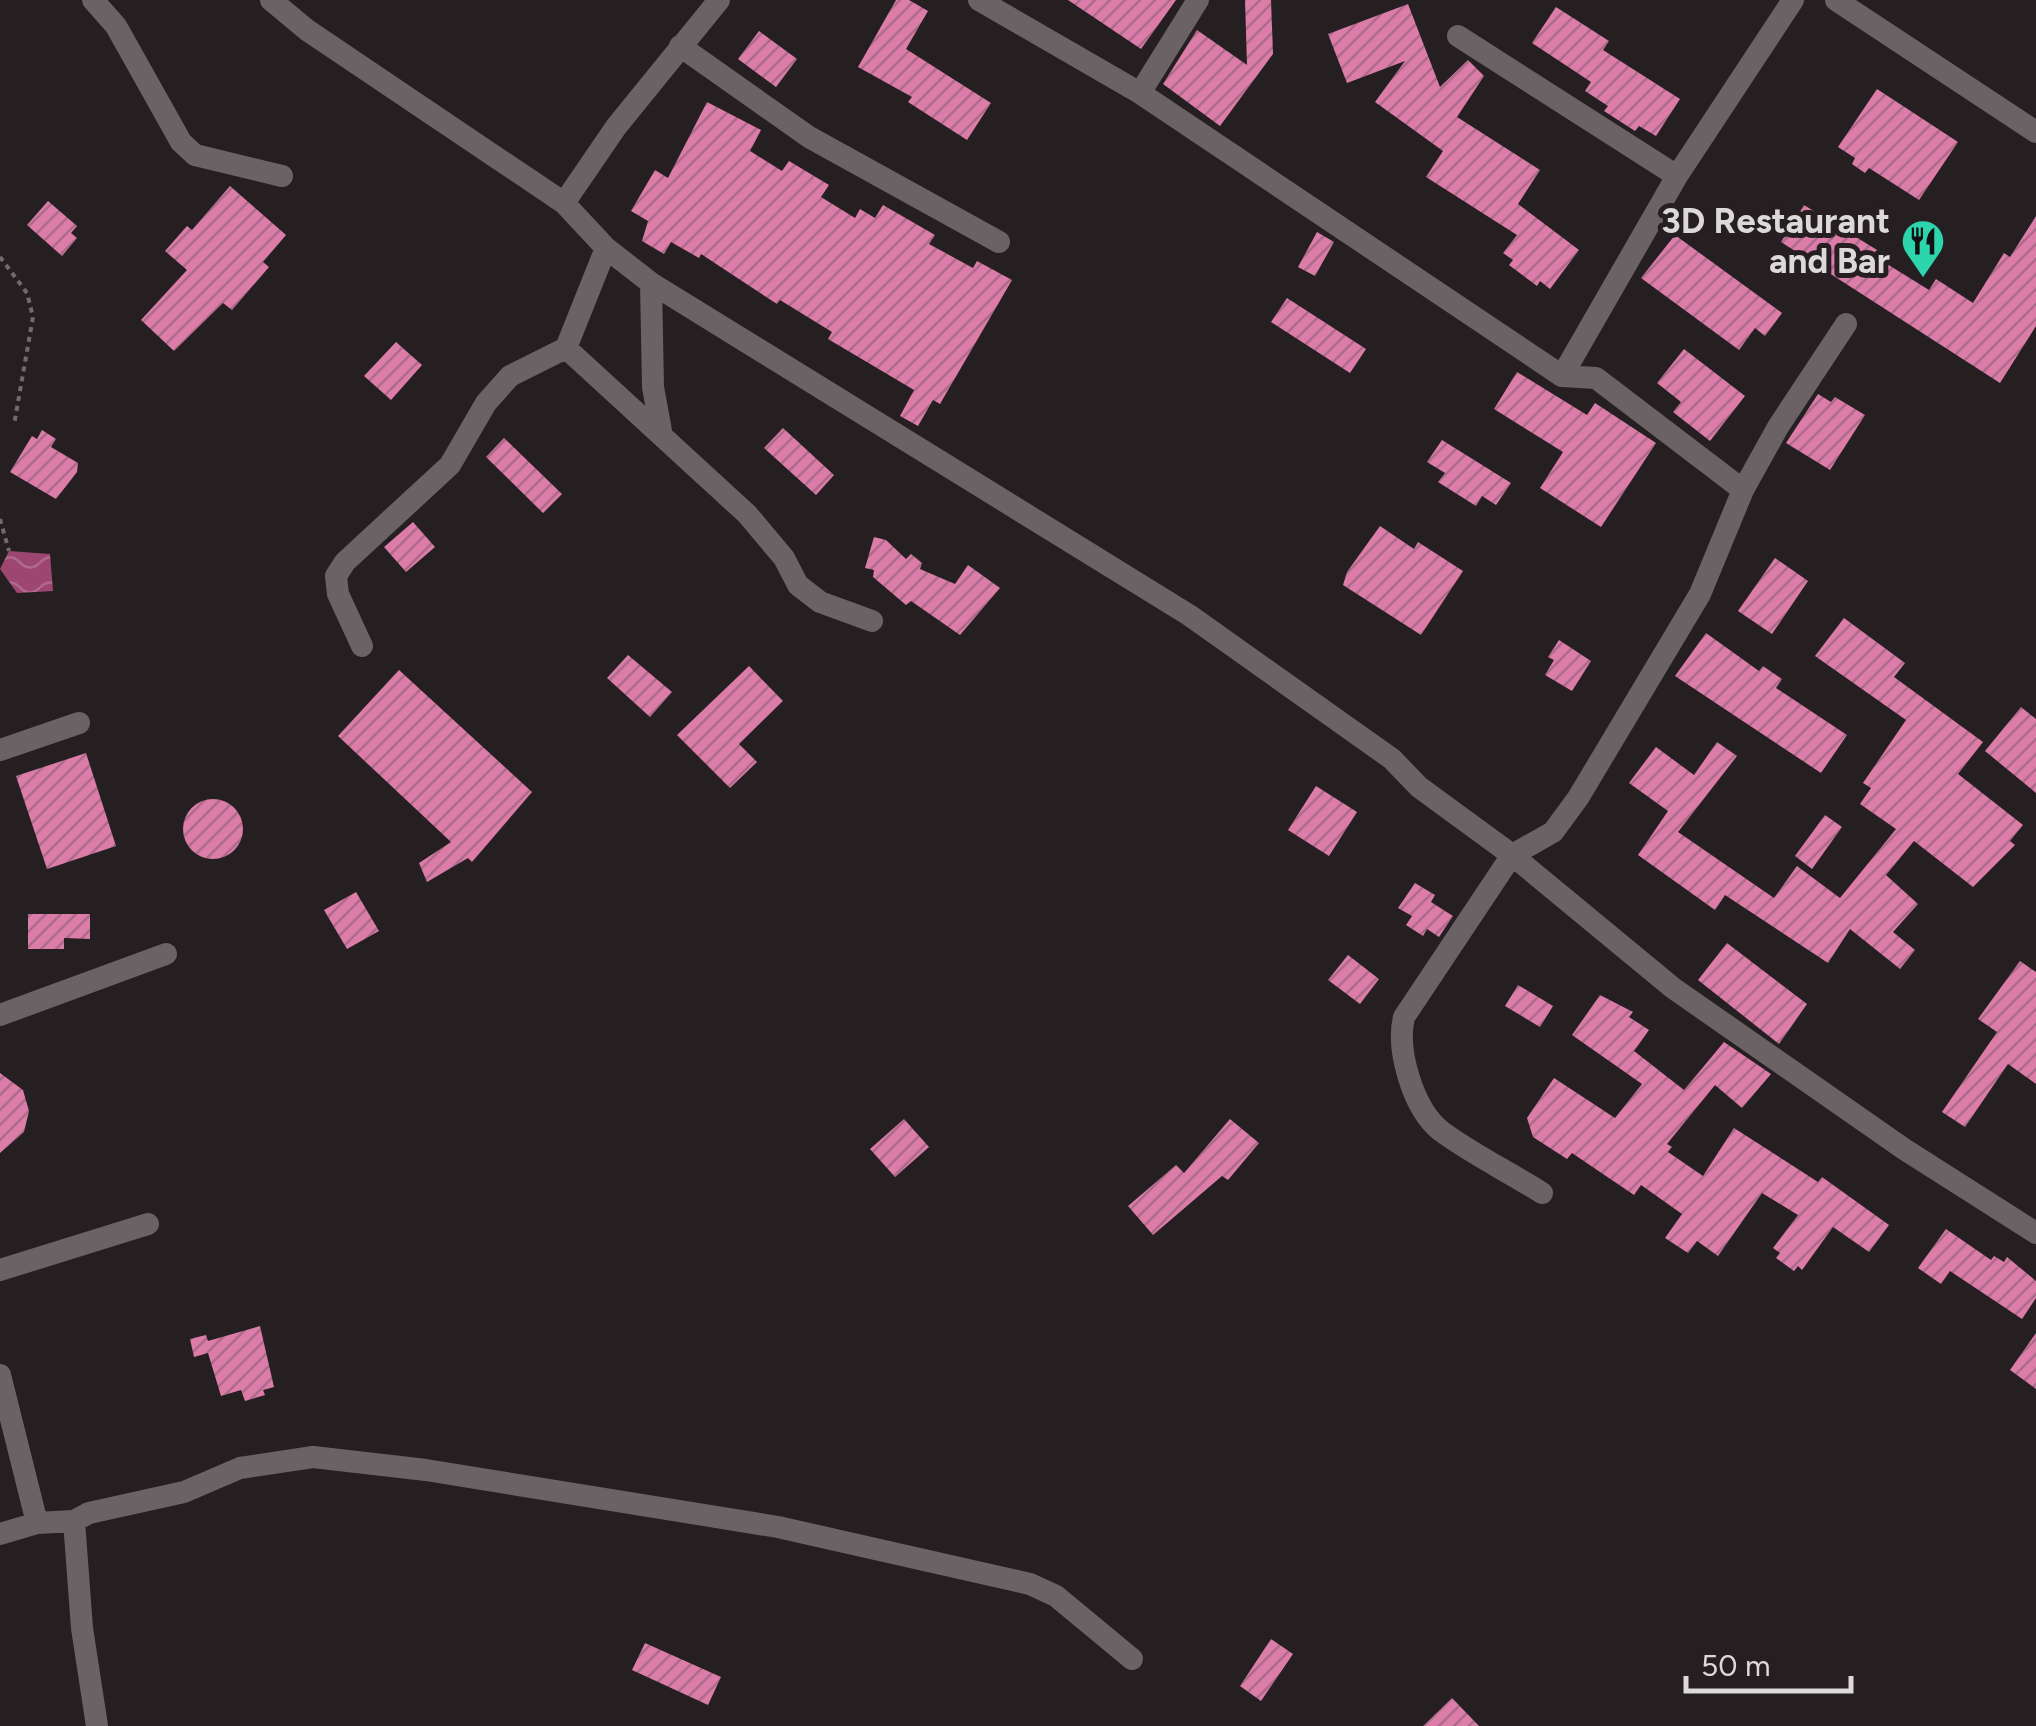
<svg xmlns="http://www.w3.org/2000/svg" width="2036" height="1726" font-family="Figtree,sans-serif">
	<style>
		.water { fill: url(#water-waves) }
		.building { fill: url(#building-hatch) }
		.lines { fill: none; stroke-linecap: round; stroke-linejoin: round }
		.path { stroke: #726b6e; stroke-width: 4; stroke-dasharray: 5 5; stroke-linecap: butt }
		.street { stroke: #6b6266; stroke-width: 22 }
		.labels { text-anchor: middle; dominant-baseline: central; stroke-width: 10; stroke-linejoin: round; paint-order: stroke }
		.poi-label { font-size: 35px; font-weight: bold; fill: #ddd8da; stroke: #261f22; text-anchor: end }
	</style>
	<defs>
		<pattern id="water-waves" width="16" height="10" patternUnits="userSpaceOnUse" patternTransform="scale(2.5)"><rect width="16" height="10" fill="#9e4672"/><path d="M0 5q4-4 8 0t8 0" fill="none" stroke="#af698c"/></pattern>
		<pattern id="building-hatch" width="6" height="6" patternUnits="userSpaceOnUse" patternTransform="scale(2.5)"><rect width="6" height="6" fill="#db7ca9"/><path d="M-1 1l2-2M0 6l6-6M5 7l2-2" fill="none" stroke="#ad6a8a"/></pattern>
	</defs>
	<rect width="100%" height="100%" fill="#261f22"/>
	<path class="water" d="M9 551 50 554 53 591 17 593 0 569Z"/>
	<path class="building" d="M896 0H909L928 11 906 49 991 103 967 140 908 102 912 97 858 67Z
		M1068 0H1176L1141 49Z
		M1245 0H1271L1273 54 1220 126 1163 84 1197 30 1247 65Z
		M1408 4 1440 87 1468 60 1484 76 1457 117 1540 170 1518 204 1579 250 1550 289 1540 281 1537 286 1509 265 1513 260 1503 253 1517 235 1426 177 1443 151 1375 102 1405 61 1347 83 1328 34Z
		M1556 7 1609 41 1603 50 1680 99 1656 136 1639 126 1635 131 1604 111 1608 106 1585 91 1591 82 1532 43Z
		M759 31 797 59 776 87 738 59Z
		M1877 89 1958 142 1919 200 1869 168 1865 173 1852 164 1855 158 1838 147Z
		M707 102 761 130 750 151 782 171 789 161 829 185 821 197 855 218 860 209 875 218 883 205 935 235 929 244 973 268 977 261 1012 280 940 404 933 400 918 426 900 416 914 390 828 339 832 332 780 300 777 304 701 254 699 258 671 242 664 254 642 241 648 221 631 211 655 170 668 178Z
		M230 186 286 235 263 262 269 267 232 310 223 303 174 351 141 320 187 270 165 251 187 226 192 230Z
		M48 201 77 226 71 233 77 238 62 256 27 225Z
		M1804 205 1890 258 1887 264 1929 290 1936 279 1973 303 2004 253 2010 257 2036 216V326L2000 383 1781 242Z
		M1317 232 1334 242 1315 276 1298 267Z
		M1675 235 1782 313 1765 336 1755 328 1739 350 1641 278Z
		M1287 298 1366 349 1350 373 1271 322Z
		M396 342 422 365 391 400 364 376Z
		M1684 349 1745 396 1710 441 1673 412 1681 402 1657 383Z
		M1517 372 1587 415 1595 403 1656 443 1601 527 1540 488 1563 452 1494 409Z
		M1818 394 1831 402 1835 397 1865 415 1830 470 1786 443Z
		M783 428 834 475 816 495 764 448Z
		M42 430 56 439 51 447 78 463 77 472 56 499 10 472 32 436 37 439Z
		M504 438 562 494 543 513 486 457Z
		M1442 440 1511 483 1496 505 1482 496 1476 506 1438 482 1445 473 1427 462Z
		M413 522 435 547 406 572 384 547Z
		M1380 526 1414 549 1418 542 1463 571 1421 635 1343 585 1347 572Z
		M874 537 886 540 906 559 911 554 922 563 920 569 955 584 968 565 1000 588 960 635 911 601 906 605 873 577 874 570 865 568Z
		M1775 558 1808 581 1772 634 1738 611Z
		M1844 618 1905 663 1894 677 1983 742 1958 774 2023 825 2010 841 2015 845 1973 887 1914 841 1886 875 1918 904 1893 932 1915 950 1900 969 1850 929 1828 963 1725 895 1715 910 1638 855 1668 811 1629 783 1656 747 1694 775 1717 742 1737 756 1678 832 1774 898 1797 866 1840 898 1896 829 1860 804 1871 788 1863 783 1906 720 1815 656Z
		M1706 633 1759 671 1763 666 1782 679 1776 688 1847 735 1821 773 1675 676Z
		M1559 640 1591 661 1572 691 1545 675 1554 660 1548 657Z
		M628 655 672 692 650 717 607 678Z
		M749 666 783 701 739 744 757 762 730 788 677 735Z
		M399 670 532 792 472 862 468 858 427 882 419 863 451 842 338 736Z
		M2021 707 2036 719V793L1985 751Z
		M86 753 116 846 47 869 16 776Z
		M1316 786 1357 812 1329 856 1288 830Z
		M183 829a30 30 0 1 1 60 0a30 30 0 1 1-60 0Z
		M1825 815 1842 827 1812 869 1795 856Z
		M1415 883 1435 895 1431 902 1453 916 1439 937 1427 929 1423 936 1406 925 1412 916 1398 908Z
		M356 892 379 931 347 949 324 910Z
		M28 914H90V939L64 938V949H28Z
		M1727 943 1807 1004 1779 1044 1698 980Z
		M1348 955 1379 979 1360 1004 1328 980Z
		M2020 961 2036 972V1084L2008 1064 1965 1127 1942 1112 1997 1032 1978 1019Z
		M1518 985 1553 1006 1540 1027 1505 1006Z
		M1600 995 1633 1012 1629 1017 1649 1030 1634 1051 1684 1090 1724 1042 1771 1074 1742 1108 1715 1085 1667 1144 1672 1147 1668 1152 1703 1176 1734 1128 1818 1182 1822 1177 1889 1225 1869 1252 1833 1227 1802 1270 1798 1266 1794 1271 1776 1258 1780 1253 1773 1248 1798 1215 1762 1193 1718 1256 1697 1241 1688 1253 1665 1238 1682 1214 1641 1185 1634 1195 1572 1153 1567 1159 1533 1137 1527 1118 1554 1078 1615 1118 1642 1084 1572 1035Z
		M0 1073 23 1090 29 1111 24 1132 0 1153Z
		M904 1119 929 1147 895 1177 870 1149Z
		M1230 1119 1259 1143 1228 1180 1222 1176 1153 1235 1128 1206 1176 1165 1184 1173Z
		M1946 1229 1991 1260 1994 1256 2004 1262 2007 1257 2036 1281V1298L2022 1319 1950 1271 1941 1284 1918 1268Z
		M260 1326 274 1387 263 1390 265 1395 245 1401 241 1390 221 1396 208 1353 194 1357 190 1339 206 1335 208 1341Z
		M2036 1333V1389L2010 1370Z
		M1271 1639 1293 1654 1261 1701 1240 1686Z
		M645 1643 721 1677 708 1705 632 1670Z
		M1452 1698 1479 1726H1423Z"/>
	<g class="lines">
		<path class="path" d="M0 257 27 293 33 317 14 425
			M0 519 9 551"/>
		<path class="street" d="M93 0 116 26 181 142 195 155 282 176
			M271 0 307 30 564 203
			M719 0 616 127 564 203 606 248 651 283 1189 615 1392 759 1419 787 1512 855 1673 988 1904 1149 2036 1233
			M979 0 1140 93 1562 376 1596 378 1743 490
			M1836 0 2036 132
			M1458 36 1677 176
			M680 46 809 137 999 242
			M1140 93 1198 0
			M606 248 566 348 747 514 784 558 798 585 820 602 872 621
			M651 283 653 387 661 431
			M1562 376 1677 176 1793 0
			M362 646 338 594 336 576 345 562 450 465 486 403 510 376 566 348
			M0 750 79 723
			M0 1015 166 954
			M1542 1193C1509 1172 1472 1154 1441 1131 1413 1109 1396 1050 1404 1017L1512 855 1553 832 1578 798 1700 594 1743 490 1778 427 1846 324
			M0 1270 148 1224
			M0 1375 37 1523
			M74 1521 82 1628 97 1726
			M0 1534 37 1523 74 1521 89 1513 184 1492 240 1468 313 1457 426 1470 778 1527 1030 1584 1056 1596 1132 1659"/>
	</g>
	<defs>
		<g id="restaurant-pin" transform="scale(2.25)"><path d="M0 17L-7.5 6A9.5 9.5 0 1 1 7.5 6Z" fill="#2cd5ab" stroke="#261f22"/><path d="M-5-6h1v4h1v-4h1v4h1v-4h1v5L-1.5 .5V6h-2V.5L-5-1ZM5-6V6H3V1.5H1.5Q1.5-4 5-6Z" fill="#111"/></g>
	</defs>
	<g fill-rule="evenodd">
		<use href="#restaurant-pin" x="1923" y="241"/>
	</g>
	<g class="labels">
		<g class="poi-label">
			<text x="1890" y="221">3D Restaurant<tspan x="1890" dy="40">and Bar</tspan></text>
		</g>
	</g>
	<path d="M1686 1676v15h165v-15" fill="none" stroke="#ddd8da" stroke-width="5"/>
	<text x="1701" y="1676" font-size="30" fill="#ddd8da" stroke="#261f22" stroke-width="8" paint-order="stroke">50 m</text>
</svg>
